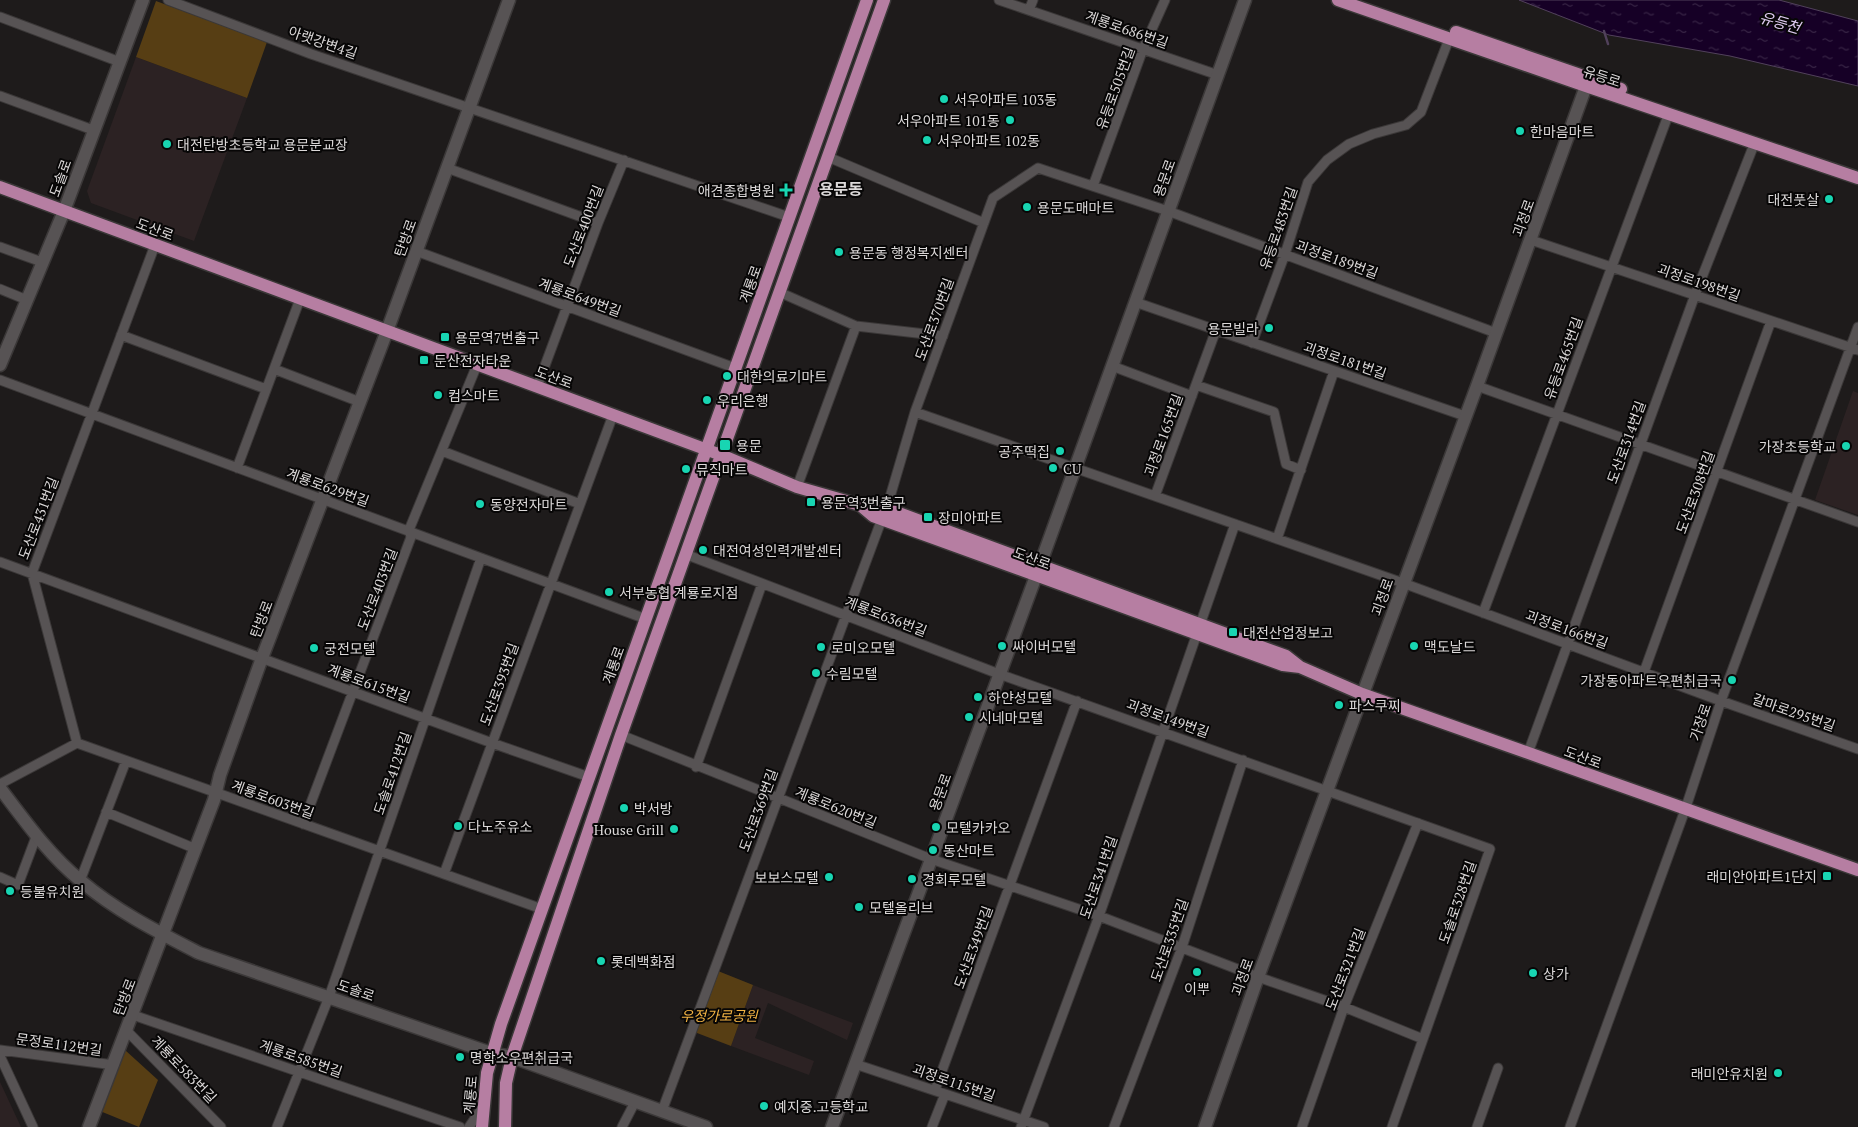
<svg xmlns="http://www.w3.org/2000/svg" width="1858" height="1127" font-family="'PT Serif','Noto Sans KR',serif">
	<style>
		.built { fill: #2c2223 }
		.green { fill: #573e14 }
		.water { fill: url(#water-ripples); stroke: #51415b }
		.lines { fill: none; stroke-linecap: round; stroke-linejoin: round }
		.stream { stroke: #51415b; stroke-width: 2.5 }
		.street-casing { stroke: #3b3838; stroke-width: 11 }
		.secondary-casing { stroke: #3b3838; stroke-width: 15 }
		.primary-casing { stroke: #3b3838; stroke-width: 15 }
		.street { stroke: #575354; stroke-width: 9 }
		.secondary { stroke: #575354; stroke-width: 12 }
		.primary { stroke: #b67ea2; stroke-width: 12 }
		.poi-dot { fill: #18d5b2; stroke: #070606; stroke-width: 2 }
		.labels { text-anchor: middle; dominant-baseline: central; stroke-width: 4; stroke-linejoin: round; paint-order: stroke }
		.street-label { font-size: 14px; fill: #dbd8d8; stroke: #070606 }
		.poi-label { font-size: 14px; fill: #dbd8d8; stroke: #070606; text-anchor: start }
		.park-label { font-size: 14px; font-style: italic; fill: #f2b344; stroke: #070606 }
		.water-label { font-size: 15px; font-style: italic; fill: #e0ccf2; stroke: #070606 }
		.quarter-label { font-size: 16px; font-weight: bold; fill: #dbd8d8; stroke: #070606 }
	</style>
	<defs>
		<pattern id="water-ripples" width="26" height="14" patternUnits="userSpaceOnUse" patternTransform="scale(1.25)"><rect width="26" height="14" fill="#160026"/><path d="M2 4q2-2 4 0t4 0M15 11q2-2 4 0t4 0" fill="none" stroke="#372445"/></pattern>
	</defs>
	<rect width="100%" height="100%" fill="#1e1b1b"/>
	<path class="built" d="M136 57 247 98 194 241 91 203 87 191Z
		M1853 391 1858 393V515L1815 500Z
		M753 985 853 1023 847 1040 768 1003 755 1038 814 1061 809 1075 731 1046Z
		M0 1082 21 1127H0Z"/>
	<path class="green" d="M156 1 267 42 247 98 136 57Z
		M718 971 753 985 731 1046 697 1033 693 1023Z
		M125 1050 158 1080 139 1127 100 1111Z"/>
	<path class="water" d="M1519 0H1779L1858 21V86L1730 56 1609 35Z"/>
	<g class="lines">
		<path class="stream" d="M1604 31 1608 44"/>
		<g class="street-casing">
			<path id="street" d="M168 0 311 54 789 217
				M999 0 1218 75
				M1029 10 1033 0
				M0 17 120 62
				M0 96 93 130
				M828 157 984 223
				M447 168 598 223
				M1093 186 1143 49 1165 0
				M1531 240 1858 350
				M0 247 42 262
				M416 251 735 368
				M0 289 27 300
				M779 292 856 326 943 336
				M1135 302 1465 416
				M121 335 266 389
				M1252 343 1285 254 1308 182 1327 160 1349 144 1373 134 1406 125 1421 112 1449 39
				M1112 366 1192 396
				M274 369 360 402
				M0 380 646 619
				M1196 385 1274 412 1286 464 1301 470
				M1477 386 1858 522
				M537 387 598 223 624 160
				M915 412 1403 583 1721 701 1858 749
				M442 451 580 504
				M237 468 300 299
				M797 487 856 326
				M1155 496 1216 330
				M1277 539 1334 371
				M685 554 999 674 1490 849 1392 1127
				M0 562 492 743 589 777
				M1483 613 1669 113
				M1644 672 1771 321
				M621 735 931 859 1099 916 1258 977 1344 1007 1423 1039
				M77 743 32 573 155 245
				M1528 753 1695 295 1755 142
				M696 767 762 584
				M0 784 77 743 542 909
				M106 812 196 849
				M303 824 411 537 409 530 477 365
				M444 874 613 415
				M0 877 18 885 36 837
				M80 881 126 761
				M133 1015 460 1127
				M127 1031 221 1127
				M0 1050 114 1065
				M0 1056 33 1127
				M855 1064 1044 1127
				M935 1090 1077 701
				M662 1111 890 497 915 412 993 198 1038 168 1168 211 1496 333
				M277 1127 329 997 481 558
				M469 1127 484 1105
				M622 1127 635 1102
				M932 1127 945 1094
				M1021 1127 1099 916 1235 524
				M1114 1127 1182 947 1243 760
				M1302 1127 1344 1007 1418 823
				M1477 1127 1498 1068
				M1570 1127 1685 810 1721 701 1858 327"/>
		</g>
		<g class="secondary-casing">
			<path id="secondary" d="M0 365 64 211 143 0
				M0 788C25 821 49 855 81 881 116 911 158 932 199 953L491 1053 512 1057 706 1127
				M89 1127 214 800 220 775 262 658 387 331 509 0
				M832 1127 1036 576 1245 0
				M1205 1127 1258 977 1477 386 1589 78"/>
		</g>
		<g class="primary-casing">
			<path id="primary" d="M1338 0 1586 86 1858 178
				M1456 32 1621 89
				M0 187 721 455 797 487 860 505H876L885 508 1286 656 1300 667 1362 694 1858 870
				M860 505 873 516 1283 665 1300 667
				M482 1127 487 1073 501 1024 867 0
				M505 1127 506 1083 512 1057 621 735 884 0"/>
		</g>
		<use href="#street" class="street"/>
		<use href="#secondary" class="secondary"/>
		<use href="#primary" class="primary"/>
	</g>
	<g class="poi-dot">
		<circle cx="944" cy="99" r="5"/>
		<circle cx="1010" cy="120" r="5"/>
		<circle cx="1520" cy="131" r="5"/>
		<circle cx="927" cy="140" r="5"/>
		<circle cx="167" cy="144" r="5"/>
		<path d="M783.5 182.5h5v5h5v5h-5v5h-5v-5h-5v-5h5z"/>
		<circle cx="1829" cy="199" r="5"/>
		<circle cx="1027" cy="207" r="5"/>
		<circle cx="839" cy="252" r="5"/>
		<circle cx="1269" cy="328" r="5"/>
		<rect x="440" y="332" width="10" height="10" rx="2.5"/>
		<rect x="419" y="355" width="10" height="10" rx="2.5"/>
		<circle cx="727" cy="376" r="5"/>
		<circle cx="438" cy="395" r="5"/>
		<circle cx="707" cy="400" r="5"/>
		<rect x="719" y="439" width="12" height="12" rx="2.5"/>
		<circle cx="1846" cy="446" r="5"/>
		<circle cx="1060" cy="451" r="5"/>
		<circle cx="1053" cy="468" r="5"/>
		<circle cx="686" cy="469" r="5"/>
		<rect x="806" y="497" width="10" height="10" rx="2.5"/>
		<circle cx="480" cy="504" r="5"/>
		<rect x="923" y="512" width="10" height="10" rx="2.5"/>
		<circle cx="703" cy="550" r="5"/>
		<circle cx="609" cy="592" r="5"/>
		<rect x="1228" y="627" width="10" height="10" rx="2.5"/>
		<circle cx="1002" cy="646" r="5"/>
		<circle cx="1414" cy="646" r="5"/>
		<circle cx="821" cy="647" r="5"/>
		<circle cx="314" cy="648" r="5"/>
		<circle cx="816" cy="673" r="5"/>
		<circle cx="1732" cy="680" r="5"/>
		<circle cx="978" cy="697" r="5"/>
		<circle cx="1339" cy="705" r="5"/>
		<circle cx="969" cy="717" r="5"/>
		<circle cx="624" cy="808" r="5"/>
		<circle cx="458" cy="826" r="5"/>
		<circle cx="936" cy="827" r="5"/>
		<circle cx="674" cy="829" r="5"/>
		<circle cx="933" cy="850" r="5"/>
		<rect x="1822" y="871" width="10" height="10" rx="2.5"/>
		<circle cx="829" cy="877" r="5"/>
		<circle cx="912" cy="879" r="5"/>
		<circle cx="10" cy="891" r="5"/>
		<circle cx="859" cy="907" r="5"/>
		<circle cx="601" cy="961" r="5"/>
		<circle cx="1197" cy="972" r="5"/>
		<circle cx="1533" cy="973" r="5"/>
		<circle cx="460" cy="1057" r="5"/>
		<circle cx="1778" cy="1073" r="5"/>
		<circle cx="764" cy="1106" r="5"/>
	</g>
	<g class="labels">
		<g class="street-label">
			<text transform="translate(1127 29) rotate(19)">계룡로686번길</text>
			<text transform="translate(323 42) rotate(19)">아랫강변4길</text>
			<text transform="translate(1602 76) rotate(18)">유등로</text>
			<text transform="translate(1115 88) rotate(-70)">유등로505번길</text>
			<text transform="translate(60 178) rotate(-70)">도솔로</text>
			<text transform="translate(1164 178) rotate(-70)">용문로</text>
			<text transform="translate(1523 218) rotate(-70)">괴정로</text>
			<text transform="translate(583 226) rotate(-69)">도산로400번길</text>
			<text transform="translate(1278 228) rotate(-71)">유등로483번길</text>
			<text transform="translate(155 229) rotate(20)">도산로</text>
			<text transform="translate(405 238) rotate(-70)">탄방로</text>
			<text transform="translate(1337 259) rotate(20)">괴정로189번길</text>
			<text transform="translate(1699 282) rotate(19)">괴정로198번길</text>
			<text transform="translate(750 284) rotate(-70)">계룡로</text>
			<text transform="translate(580 297) rotate(20)">계룡로649번길</text>
			<text transform="translate(934 319) rotate(-70)">도산로370번길</text>
			<text transform="translate(1563 358) rotate(-70)">유등로465번길</text>
			<text transform="translate(1345 360) rotate(19)">괴정로181번길</text>
			<text transform="translate(554 377) rotate(20)">도산로</text>
			<text transform="translate(1163 435) rotate(-70)">괴정로165번길</text>
			<text transform="translate(1626 442) rotate(-70)">도산로314번길</text>
			<text transform="translate(328 487) rotate(20)">계룡로629번길</text>
			<text transform="translate(1695 492) rotate(-70)">도산로308번길</text>
			<text transform="translate(38 518) rotate(-69)">도산로431번길</text>
			<text transform="translate(1032 558) rotate(20)">도산로</text>
			<text transform="translate(377 589) rotate(-69)">도산로403번길</text>
			<text transform="translate(1382 597) rotate(-70)">괴정로</text>
			<text transform="translate(886 616) rotate(21)">계룡로636번길</text>
			<text transform="translate(261 619) rotate(-69)">탄방로</text>
			<text transform="translate(1567 629) rotate(20)">괴정로166번길</text>
			<text transform="translate(613 665) rotate(-70)">계룡로</text>
			<text transform="translate(369 683) rotate(20)">계룡로615번길</text>
			<text transform="translate(499 684) rotate(-70)">도산로393번길</text>
			<text transform="translate(1794 712) rotate(19)">갈마로295번길</text>
			<text transform="translate(1168 718) rotate(20)">괴정로149번길</text>
			<text transform="translate(1700 722) rotate(-71)">가장로</text>
			<text transform="translate(1583 757) rotate(20)">도산로</text>
			<text transform="translate(392 773) rotate(-71)">도솔로412번길</text>
			<text transform="translate(940 792) rotate(-70)">용문로</text>
			<text transform="translate(273 799) rotate(20)">계룡로603번길</text>
			<text transform="translate(836 807) rotate(22)">계룡로620번길</text>
			<text transform="translate(758 810) rotate(-70)">도산로369번길</text>
			<text transform="translate(1098 877) rotate(-71)">도산로341번길</text>
			<text transform="translate(1457 902) rotate(-71)">도솔로328번길</text>
			<text transform="translate(1169 940) rotate(-71)">도산로335번길</text>
			<text transform="translate(973 947) rotate(-70)">도산로349번길</text>
			<text transform="translate(1345 969) rotate(-69)">도산로321번길</text>
			<text transform="translate(1242 977) rotate(-70)">괴정로</text>
			<text transform="translate(356 990) rotate(19)">도솔로</text>
			<text transform="translate(124 997) rotate(-69)">탄방로</text>
			<text transform="translate(59 1044) rotate(8)">문정로112번길</text>
			<text transform="translate(301 1058) rotate(19)">계룡로585번길</text>
			<text transform="translate(184 1069) rotate(46)">계룡로583번길</text>
			<text transform="translate(954 1082) rotate(19)">괴정로115번길</text>
			<text transform="translate(470 1095) rotate(-85)">계룡로</text>
		</g>
		<g class="poi-label">
			<text x="954" y="99">서우아파트 103동</text>
			<text x="1000" y="120" text-anchor="end">서우아파트 101동</text>
			<text x="1530" y="131">한마음마트</text>
			<text x="937" y="140">서우아파트 102동</text>
			<text x="177" y="144">대전탄방초등학교 용문분교장</text>
			<text x="775" y="190" text-anchor="end">애견종합병원</text>
			<text x="1819" y="199" text-anchor="end">대전풋살</text>
			<text x="1037" y="207">용문도매마트</text>
			<text x="849" y="252">용문동 행정복지센터</text>
			<text x="1259" y="328" text-anchor="end">용문빌라</text>
			<text x="455" y="337">용문역7번출구</text>
			<text x="434" y="360">둔산전자타운</text>
			<text x="737" y="376">대한의료기마트</text>
			<text x="448" y="395">컴스마트</text>
			<text x="717" y="400">우리은행</text>
			<text x="736" y="445">용문</text>
			<text x="1836" y="446" text-anchor="end">가장초등학교</text>
			<text x="1050" y="451" text-anchor="end">공주떡집</text>
			<text x="1063" y="468">CU</text>
			<text x="696" y="469">뮤직마트</text>
			<text x="821" y="502">용문역3번출구</text>
			<text x="490" y="504">동양전자마트</text>
			<text x="938" y="517">장미아파트</text>
			<text x="713" y="550">대전여성인력개발센터</text>
			<text x="619" y="592">서부농협 계룡로지점</text>
			<text x="1243" y="632">대전산업정보고</text>
			<text x="1012" y="646">싸이버모텔</text>
			<text x="1424" y="646">맥도날드</text>
			<text x="831" y="647">로미오모텔</text>
			<text x="324" y="648">궁전모텔</text>
			<text x="826" y="673">수림모텔</text>
			<text x="1722" y="680" text-anchor="end">가장동아파트우편취급국</text>
			<text x="988" y="697">하얀성모텔</text>
			<text x="1349" y="705">파스쿠찌</text>
			<text x="979" y="717">시네마모텔</text>
			<text x="634" y="808">박서방</text>
			<text x="468" y="826">다노주유소</text>
			<text x="946" y="827">모텔카카오</text>
			<text x="664" y="829" text-anchor="end">House Grill</text>
			<text x="943" y="850">동산마트</text>
			<text x="1817" y="876" text-anchor="end">래미안아파트1단지</text>
			<text x="819" y="877" text-anchor="end">보보스모텔</text>
			<text x="922" y="879">경회루모텔</text>
			<text x="20" y="891">등불유치원</text>
			<text x="869" y="907">모텔올리브</text>
			<text x="611" y="961">롯데백화점</text>
			<text x="1543" y="973">상가</text>
			<text x="1197" y="988" text-anchor="middle">이뿌</text>
			<text x="470" y="1057">명학소우편취급국</text>
			<text x="1768" y="1073" text-anchor="end">래미안유치원</text>
			<text x="774" y="1106">예지중.고등학교</text>
		</g>
		<g class="park-label">
			<text x="719" y="1015">우정가로공원</text>
		</g>
		<g class="water-label">
			<text transform="translate(1780 22) rotate(16)">유등천</text>
		</g>
		<g class="quarter-label">
			<text x="841" y="189">용문동</text>
		</g>
	</g>
</svg>
